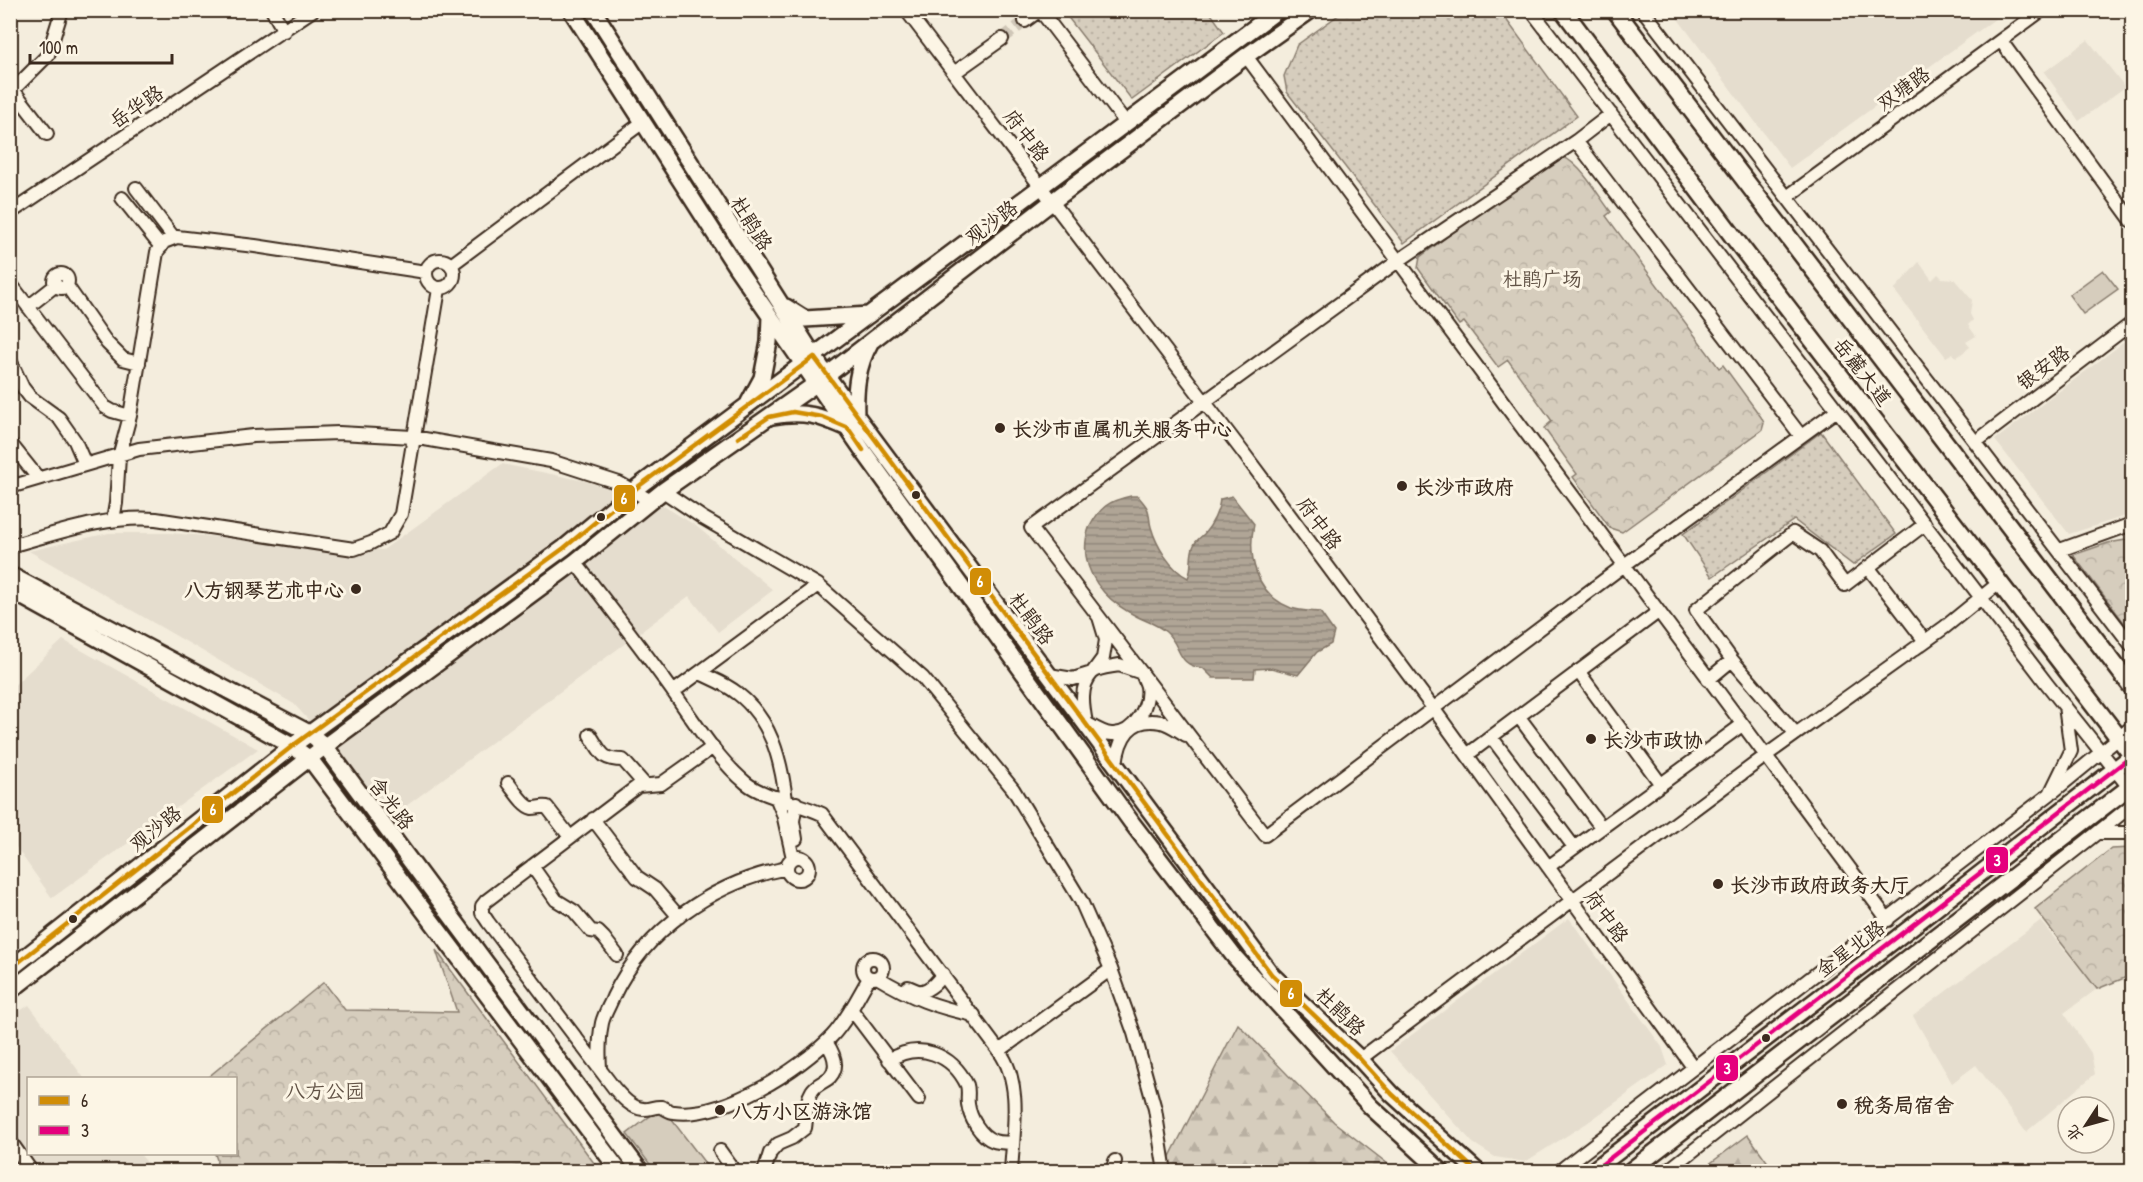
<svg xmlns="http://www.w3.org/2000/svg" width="2143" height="1182" font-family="'Patrick Hand','LXGW WenKai TC',sans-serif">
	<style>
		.built { fill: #e5ddce }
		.grass { fill: url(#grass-dots); stroke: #887c6e; stroke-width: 1.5 }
		.forest { fill: url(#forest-firs); stroke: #887c6e; stroke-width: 1.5 }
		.park { fill: url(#park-crowns); stroke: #887c6e; stroke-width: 1.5 }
		.pitch { fill: #d6cdbd; stroke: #887c6e; stroke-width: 1.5 }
		.water { fill: url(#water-rules); stroke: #817466; stroke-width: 1.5 }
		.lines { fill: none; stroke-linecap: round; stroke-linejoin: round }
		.minor-tunnel { stroke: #cfc6b7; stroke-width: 12; stroke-dasharray: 12 6; stroke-linecap: butt }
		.minor-casing { stroke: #3b2a1e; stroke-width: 16 }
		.major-casing { stroke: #3b2a1e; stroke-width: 20 }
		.highway-casing { stroke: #3b2a1e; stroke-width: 21 }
		.minor { stroke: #fcf5e5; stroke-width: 12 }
		.major { stroke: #fcf5e5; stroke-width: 15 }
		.highway { stroke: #fcf5e5; stroke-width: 16 }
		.bus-1-casing { stroke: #fcf5e5; stroke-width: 9 }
		.bus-2-casing { stroke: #fcf5e5; stroke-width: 9 }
		.bus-1 { stroke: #d18d06; stroke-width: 4.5 }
		.bus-2 { stroke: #e5007d; stroke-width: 4.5 }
		.poi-dot { fill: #3b2a1e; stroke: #fcf5e5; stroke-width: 2 }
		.labels { text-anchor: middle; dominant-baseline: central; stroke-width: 6; stroke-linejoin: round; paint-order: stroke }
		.street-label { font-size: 20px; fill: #3b2a1e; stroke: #fcf5e5 }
		.park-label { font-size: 20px; fill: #625346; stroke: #fcf5e5 }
		.poi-label { font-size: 20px; font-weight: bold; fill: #3b2a1e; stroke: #fcf5e5; text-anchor: start }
		.line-badge { stroke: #fcf5e5; stroke-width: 2 }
		.badge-label { font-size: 16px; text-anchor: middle; font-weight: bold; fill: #fff }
	</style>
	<defs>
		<pattern id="grass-dots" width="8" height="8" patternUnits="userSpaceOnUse" patternTransform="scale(1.5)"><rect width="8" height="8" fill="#d6cdbd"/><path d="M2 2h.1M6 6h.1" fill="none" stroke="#b9b0a2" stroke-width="1.8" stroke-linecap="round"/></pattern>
		<pattern id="forest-firs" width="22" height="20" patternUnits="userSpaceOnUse" patternTransform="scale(1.5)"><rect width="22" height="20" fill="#d6cdbd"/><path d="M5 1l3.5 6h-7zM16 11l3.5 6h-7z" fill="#b9b0a2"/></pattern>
		<pattern id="park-crowns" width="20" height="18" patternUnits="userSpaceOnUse" patternTransform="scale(1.5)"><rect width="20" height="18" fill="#d6cdbd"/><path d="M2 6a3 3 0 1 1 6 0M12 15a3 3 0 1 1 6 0" fill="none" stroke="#b9b0a2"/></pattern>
		<pattern id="water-rules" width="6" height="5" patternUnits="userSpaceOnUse" patternTransform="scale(1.5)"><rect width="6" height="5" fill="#b0a596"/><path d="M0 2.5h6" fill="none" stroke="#90877a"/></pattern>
	</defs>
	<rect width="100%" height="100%" fill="#f4eddd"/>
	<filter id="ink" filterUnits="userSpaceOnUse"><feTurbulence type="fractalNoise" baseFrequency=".0167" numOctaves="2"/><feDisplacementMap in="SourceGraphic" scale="12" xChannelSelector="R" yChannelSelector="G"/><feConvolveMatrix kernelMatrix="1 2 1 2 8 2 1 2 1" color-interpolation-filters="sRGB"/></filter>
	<g filter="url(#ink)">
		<path class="built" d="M1672 11H2006L1790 168Z
			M2088 40 2125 87 2079 121 2044 72Z
			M1919 262 1932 280 1938 274 1942 278 1954 279 1972 300 1970 314 1973 320 1968 325 1976 336 1966 342 1970 347 1956 358 1953 353 1946 357 1894 290Z
			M2132 336V514L2069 534 1995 440Z
			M502 464 585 481 662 505 696 526 773 590 718 632 689 596 394 815 294 704 29 551 109 533H169L383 550Z
			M63 640 258 749 52 898 11 840 10 689Z
			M1569 918 1662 1047 1668 1065 1587 1123 1525 1162 1495 1157 1473 1143 1390 1051Z
			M2040 921 2097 989 2064 1013 2091 1053 2095 1074 2026 1132 1976 1065 1952 1083 1913 1016Z
			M29 1005 84 1078H28V1154H140L154 1171H41L11 1131V1017Z"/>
		<path class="grass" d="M1063 11H1209L1224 32 1132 100Z
			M1344 11H1500L1577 116 1404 243 1287 92 1284 76 1297 45Z
			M1821 432 1896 534 1853 565 1794 520 1712 577 1683 534Z"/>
		<path class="forest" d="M1238 1024 1334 1122 1397 1171 1162 1172Z
			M1748 1135 1774 1171H1700Z"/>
		<path class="park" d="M1556 155C1577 156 1598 196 1611 212L1606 216 1719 368 1723 365 1761 417 1764 423 1762 430 1622 532 1610 528 1573 477 1577 474 1544 428 1552 421 1508 360 1498 367 1464 322 1459 325 1418 268 1420 257Z
			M2132 539V633L2073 555 2108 543Z
			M2132 848V975L2097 989 2035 909 2111 849Z
			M436 950 600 1171H216L217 1160 215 1154H236V1078H207L324 982 345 1010 457 1012Z"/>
		<path class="pitch" d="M2103 270 2118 289 2083 314 2069 295Z
			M662 1107 711 1171H655L627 1134Z"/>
		<path class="water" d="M1131 496H1138C1141 500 1145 504 1147 508 1150 513 1149 521 1151 527 1156 545 1170 569 1188 578 1193 567 1189 555 1194 545 1196 540 1201 537 1204 534 1212 525 1219 511 1220 499L1232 496 1254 524C1247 556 1256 595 1291 608 1300 611 1310 611 1320 612L1334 632 1331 644 1317 652 1298 675 1271 668 1255 669 1254 678H1213L1203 668C1176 666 1182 646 1166 632 1157 624 1148 622 1138 617 1113 605 1090 584 1086 556 1085 547 1086 536 1089 528 1100 507 1108 501 1131 496Z"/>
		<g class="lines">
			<path class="minor-tunnel" d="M1002 39 1025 21"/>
			<g class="minor-casing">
				<path id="minor" d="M272 10 284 31
					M906 10 1242 451 1433 708 1693 1067
					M1040 10 1126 123
					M1531 10 2047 684 2132 791
					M1643 10 2132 646
					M1025 21 1040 10
					M2001 41 2132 221
					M1246 56 1888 920
					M954 73 1002 39
					M10 86 47 134
					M14 89 48 55 62 10
					M1576 141 1801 436
					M136 188 174 238
					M1787 197 2042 10
					M122 198 161 247
					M10 213 313 10
					M426 274a14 14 0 1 1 28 0a14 14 0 1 1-28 0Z
					M451 265 643 122
					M54 281a7 7 0 1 1 14 0a7 7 0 1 1-14 0Z
					M10 283 105 407 112 411 130 416
					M67 286 107 343 123 359 139 363
					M28 307 56 285
					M10 360 23 388 30 397 59 418 75 441 85 464
					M1977 441 2132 323
					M10 443 38 478
					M10 487 139 449 253 436 339 433 413 437 551 461 619 483 651 501
					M663 491 703 518 818 585 923 678 1013 789 1081 901 1111 969 1134 1033 1155 1109 1165 1172
					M113 520 116 503 119 457 130 416 157 252 164 242 177 237 255 246 426 272
					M10 546C58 533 106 515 156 519L354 549 371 543 390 533 401 514 439 289
					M2060 550 2132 524
					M575 562C607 603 639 644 669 686 693 719 715 757 746 783 763 797 801 804 822 814L999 1051C1023 1083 1013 1133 1011 1172
					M1868 567 1925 641
					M1099 617 1265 835 1623 566 1837 410
					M1119 665 1142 673C1143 677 1146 682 1147 686 1150 706 1134 735 1112 734 1104 734 1093 727 1086 723 1083 707 1079 687 1092 673 1098 667 1111 667 1119 665Z
					M1578 671 1660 783
					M700 673C712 679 726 684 737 693 771 719 781 759 786 800
					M1049 675 1073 679 1092 673 1103 658 1106 640 1099 617 1031 528 1398 261 1576 141 1611 114
					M1708 680 1732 660
					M673 692 818 585
					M1519 717 1601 827
					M1796 734 1732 660 1696 610 1793 533 1820 551 1845 585 1925 524
					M590 735C602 753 601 760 623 760L645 785
					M1492 738 1574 847
					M713 747 661 784 638 786 486 901 482 906V913L488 922 614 1088C621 1096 631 1108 643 1109 649 1110 655 1106 661 1107 666 1108 669 1112 674 1112 722 1119 800 1070 832 1036 847 1020 858 997 869 978
					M1467 755 1658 612
					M1116 764C1119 738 1130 716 1161 722 1170 724 1179 731 1186 735
					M508 783C514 790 523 806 532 808 538 808 541 806 547 807L570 837
					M2054 791 2132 727
					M776 797 783 814 793 858
					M796 803 793 821 796 839
					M593 819 637 877 655 889 679 917
					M2097 833 2132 805
					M787 868a11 11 0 1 1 22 0a11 11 0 1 1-22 0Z
					M532 866 556 900 574 911 591 931 598 932 604 938 617 955
					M1548 867 1742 725
					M863 968a10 10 0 1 1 20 0a10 10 0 1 1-20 0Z
					M877 977C912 998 935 1007 974 1015
					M908 987 920 992C931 989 936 983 943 974
					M851 1009 919 1099
					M999 1051 1111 969
					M1360 1059 1772 751 1945 627 1999 583
					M889 1060C919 1041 952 1054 967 1085 969 1091 967 1097 968 1104 970 1118 980 1136 994 1141 999 1143 1007 1142 1012 1143
					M600 1068C599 1053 599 1038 602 1023 604 1014 610 1005 613 997 645 929 714 882 787 868
					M10 1141 32 1172
					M720 1151 735 1172
					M764 1172 770 1153 778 1144 792 1138 805 1128C807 1116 805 1102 812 1091 816 1084 825 1082 830 1077 840 1066 833 1052 826 1042
					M1112 1172 1115 1161
					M1558 1172 2050 794 2071 751 2065 706
					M1666 1172 2097 833H2132"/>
			</g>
			<g class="major-casing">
				<path id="major" d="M571 10 736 267 864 452 1132 823 1233 955 1371 1107 1442 1172
					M593 10 826 375 1272 975 1360 1059 1392 1094 1478 1172
					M786 307 805 319 869 315
					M749 402 762 378 769 342 770 316
					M856 415C855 390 857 366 870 343
					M773 416C804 410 820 416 848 428
					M10 575 309 733 325 746 641 1172
					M10 590 292 746 310 759 620 1172
					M10 969 295 744 564 548 639 486 1278 10
					M10 991 325 746 575 562 663 491 817 383 1053 201 1246 56 1311 10
					M1591 1172 1883 949 2132 756
					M1629 1172 2132 785"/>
			</g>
			<g class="highway-casing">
				<path id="highway" d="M1563 10 1741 247 2132 755
					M1615 10 2132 687"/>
			</g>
			<use href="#minor" class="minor"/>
			<use href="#major" class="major"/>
			<use href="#highway" class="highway"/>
			<g class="bus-1-casing">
				<path id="bus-1" d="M738 438 769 417 793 412 822 417 848 428 863 450
					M10 969 295 744 564 548 639 486 814 357 1272 975 1360 1059 1392 1094 1477 1172"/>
			</g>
			<g class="bus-2-casing">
				<path id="bus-2" d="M1592 1172 2132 756"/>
			</g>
			<use href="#bus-1" class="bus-1"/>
			<use href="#bus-2" class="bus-2"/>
		</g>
	</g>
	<g class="poi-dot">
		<circle cx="1000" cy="428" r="6"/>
		<circle cx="1402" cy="486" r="6"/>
		<circle cx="916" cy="495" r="5"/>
		<circle cx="601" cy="517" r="5"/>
		<circle cx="356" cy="589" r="6"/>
		<circle cx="1591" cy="739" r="6"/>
		<circle cx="1718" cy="884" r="6"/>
		<circle cx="73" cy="919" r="5"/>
		<circle cx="1766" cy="1038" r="5"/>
		<circle cx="1842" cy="1104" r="6"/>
		<circle cx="720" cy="1110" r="6"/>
	</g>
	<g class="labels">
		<g class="street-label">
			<text transform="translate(1903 88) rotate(-36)">双塘路</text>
			<text transform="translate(136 106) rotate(-34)">岳华路</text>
			<text transform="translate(1027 135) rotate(52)">府中路</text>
			<text transform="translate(991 222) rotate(-37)">观沙路</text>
			<text transform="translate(752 223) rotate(58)">杜鹃路</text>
			<text transform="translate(2043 367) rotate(-37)">银安路</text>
			<text transform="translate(1863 371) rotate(52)">岳麓大道</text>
			<text transform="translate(1320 523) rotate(53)">府中路</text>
			<text transform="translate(1032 618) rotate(53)">杜鹃路</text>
			<text transform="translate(392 803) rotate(53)">含光路</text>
			<text transform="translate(155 828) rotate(-39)">观沙路</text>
			<text transform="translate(1607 916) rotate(54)">府中路</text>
			<text transform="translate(1850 948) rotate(-37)">金星北路</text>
			<text transform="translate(1341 1011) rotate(44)">杜鹃路</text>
		</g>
		<g class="park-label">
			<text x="1542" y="278">杜鹃广场</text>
			<text x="325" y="1090">八方公园</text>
		</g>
		<g class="poi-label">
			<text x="1012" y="428">长沙市直属机关服务中心</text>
			<text x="1414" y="486">长沙市政府</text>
			<text x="344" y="589" text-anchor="end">八方钢琴艺术中心</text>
			<text x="1603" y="739">长沙市政协</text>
			<text x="1730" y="884">长沙市政府政务大厅</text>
			<text x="1854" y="1104">税务局宿舍</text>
			<text x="732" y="1110">八方小区游泳馆</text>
		</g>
	</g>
	<g class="line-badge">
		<rect x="613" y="484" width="23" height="29" rx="6" fill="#d18d06"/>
		<rect x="969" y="567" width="23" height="29" rx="6" fill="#d18d06"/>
		<rect x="201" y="795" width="23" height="29" rx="6" fill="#d18d06"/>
		<rect x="1985" y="846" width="24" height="28" rx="6" fill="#e5007d"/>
		<rect x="1279" y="979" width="24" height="29" rx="6" fill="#d18d06"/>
		<rect x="1715" y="1054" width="24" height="28" rx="6" fill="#e5007d"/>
	</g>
	<g class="badge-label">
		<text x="624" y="504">6</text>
		<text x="980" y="587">6</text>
		<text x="213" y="815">6</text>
		<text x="1997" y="866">3</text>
		<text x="1291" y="999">6</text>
		<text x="1727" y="1074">3</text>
	</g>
	<rect width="2143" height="1182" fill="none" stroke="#fcf5e5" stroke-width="36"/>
	<rect x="18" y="18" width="2107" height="1146" fill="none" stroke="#3b2a1e" stroke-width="2" filter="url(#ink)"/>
	<rect x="27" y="1077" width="210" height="78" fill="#fcf5e5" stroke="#afa495" stroke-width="1.5"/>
	<rect x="39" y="1096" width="30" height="9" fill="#d18d06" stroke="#afa495" stroke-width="1.5"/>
	<text x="81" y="1107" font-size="18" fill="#3b2a1e">6</text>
	<rect x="39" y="1126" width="30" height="9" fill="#e5007d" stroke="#afa495" stroke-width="1.5"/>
	<text x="81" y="1137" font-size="18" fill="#3b2a1e">3</text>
	<g transform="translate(2086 1125) rotate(234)"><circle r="28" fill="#fcf5e5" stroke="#afa495" stroke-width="1.5"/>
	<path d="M0-4.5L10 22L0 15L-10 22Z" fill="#3b2a1e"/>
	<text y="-9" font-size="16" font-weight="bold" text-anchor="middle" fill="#3b2a1e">北</text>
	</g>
	<path d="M30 54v9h142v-9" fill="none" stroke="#3b2a1e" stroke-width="3"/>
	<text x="39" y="54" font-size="18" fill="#3b2a1e" stroke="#fcf5e5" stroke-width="4.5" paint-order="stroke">100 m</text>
</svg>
